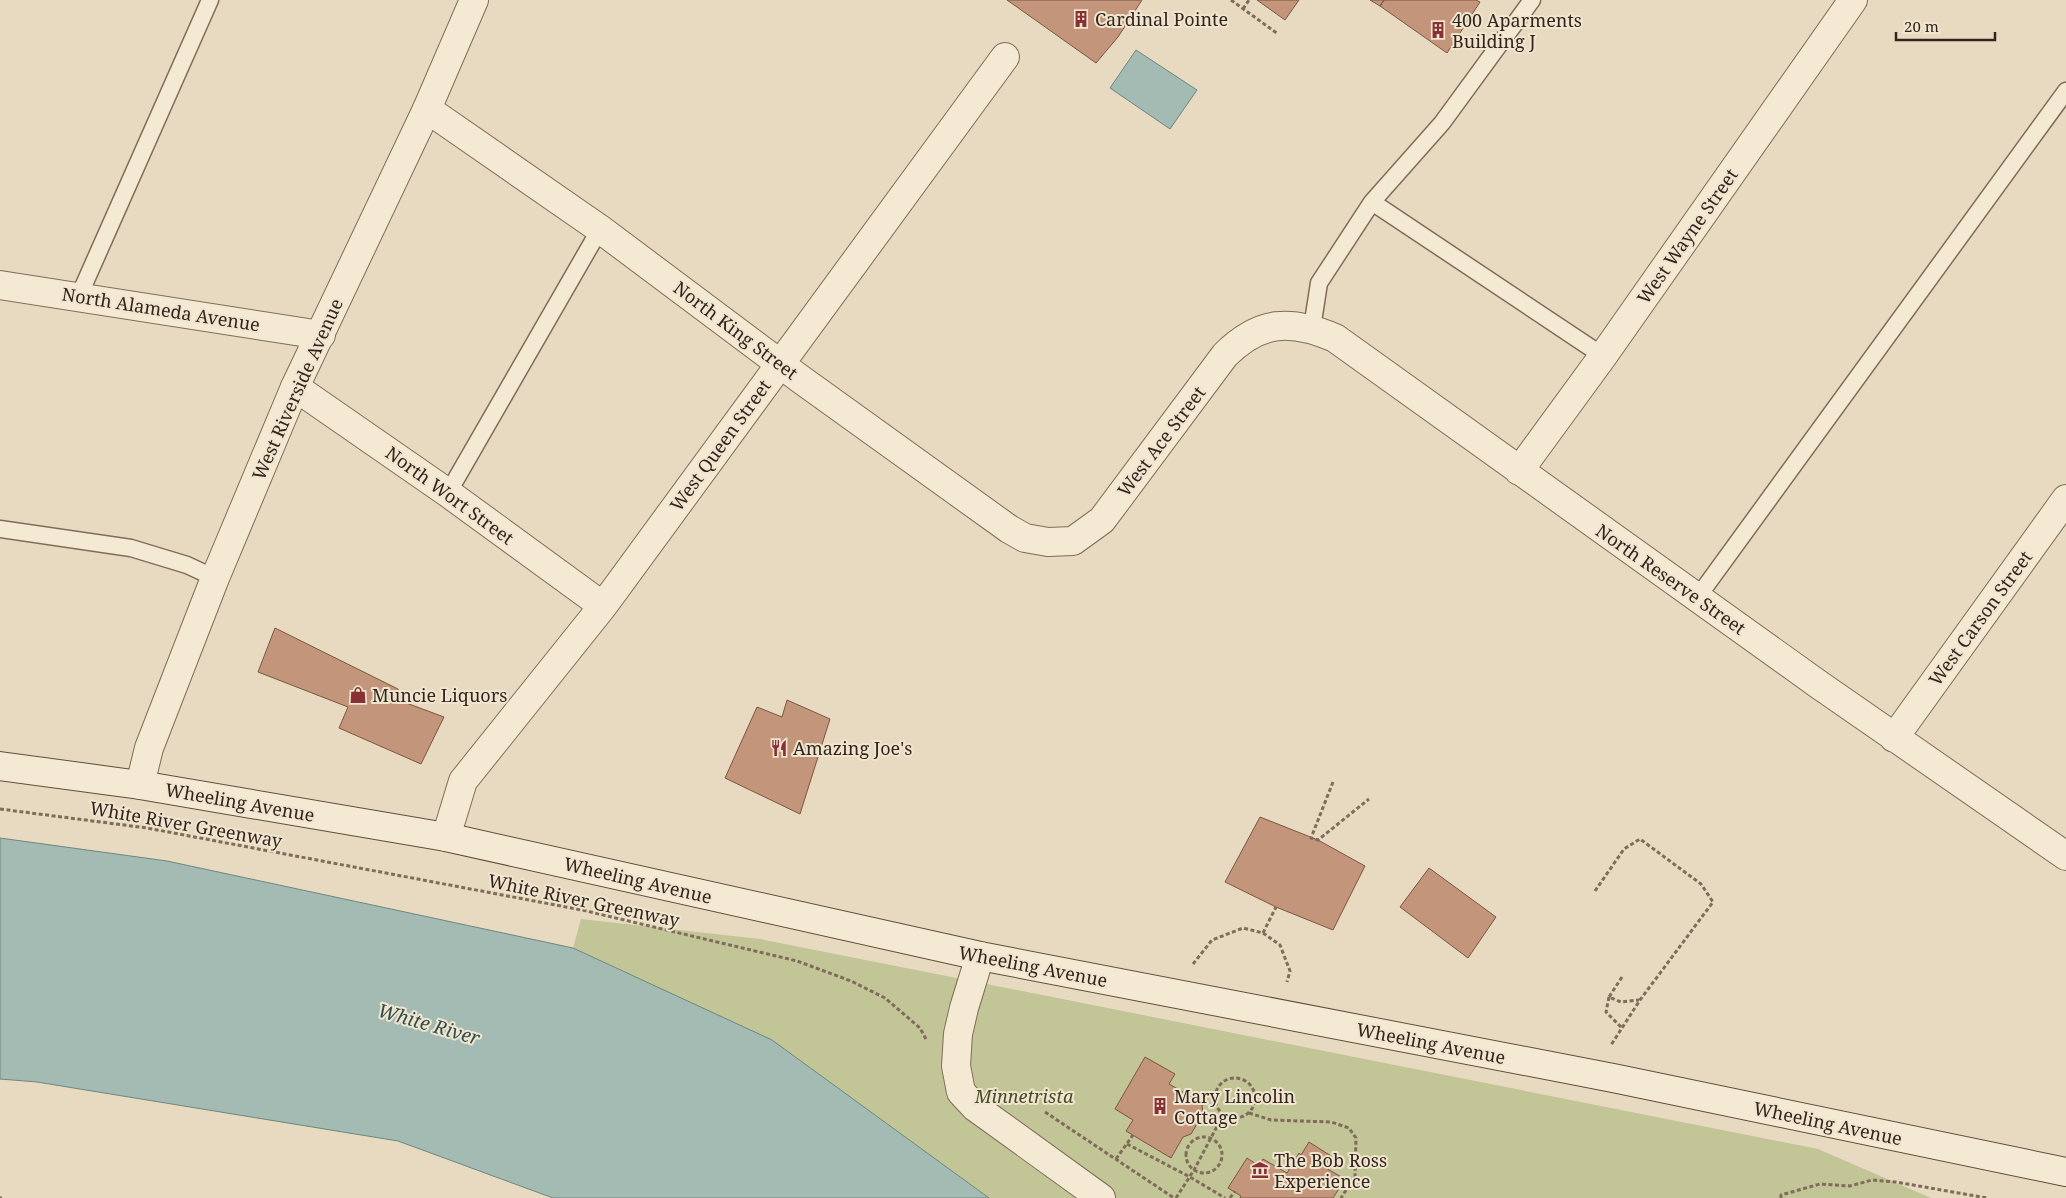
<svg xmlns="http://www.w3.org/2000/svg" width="2066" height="1198" font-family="'Noto Serif',serif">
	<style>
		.green { fill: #c2c596 }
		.water { fill: #a3bbb3; stroke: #6b887f }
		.building { fill: #c3957a; stroke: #7c5642 }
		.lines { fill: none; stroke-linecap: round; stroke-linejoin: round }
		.service-casing { stroke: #806c5a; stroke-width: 19 }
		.minor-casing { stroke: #806c5a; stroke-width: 30 }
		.tertiary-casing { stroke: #806c5a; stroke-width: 30 }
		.secondary-casing { stroke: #614e3d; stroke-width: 30 }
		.path { stroke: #806c5a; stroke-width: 3; stroke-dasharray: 4 2.5; stroke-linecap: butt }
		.service { stroke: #f4e9d2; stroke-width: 16 }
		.minor { stroke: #f4e9d2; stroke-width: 28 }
		.tertiary { stroke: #f4e9d2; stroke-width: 28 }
		.secondary { stroke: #f4e9d2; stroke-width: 28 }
		.labels { text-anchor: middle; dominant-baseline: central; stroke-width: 4; stroke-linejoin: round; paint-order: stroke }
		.poi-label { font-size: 18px; fill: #31261d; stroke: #f1e5cf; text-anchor: start }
		.street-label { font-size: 18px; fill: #31261d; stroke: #f1e5cf }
		.park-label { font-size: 18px; font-style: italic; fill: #444b25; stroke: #f1e5cf }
		.water-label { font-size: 19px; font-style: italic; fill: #2d4f4b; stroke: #f1e5cf }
	</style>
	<rect width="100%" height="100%" fill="#e8dac0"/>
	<path class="green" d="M581 919 760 939 1818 1149 1931 1198H989L772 1040 573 948Z"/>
	<path class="water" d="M1136 50 1197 90 1170 129 1110 88Z
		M0 838 167 861 573 948 772 1040 989 1198H553L398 1141 37 1082 0 1079Z"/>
	<path class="building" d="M1007 0H1142L1118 37 1096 63Z
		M1257 0H1299L1285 20Z
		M1370 0H1384L1380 6Z
		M1384 0H1476L1480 2 1447 53 1380 6Z
		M275 628 398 689 401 701 444 717 421 764 339 728 348 707 258 672Z
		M787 700 830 719 800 814 725 778 757 707 782 717Z
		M1260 817 1318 840 1365 866 1333 930 1276 907 1225 882Z
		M1429 868 1496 917 1468 958 1400 907Z
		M1145 1057 1175 1074 1169 1084 1202 1103 1203 1114 1191 1134 1183 1137 1171 1158 1126 1131 1133 1120 1115 1109Z
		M1309 1142 1331 1156 1324 1167 1345 1179 1333 1198H1240L1241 1196 1228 1188 1247 1158 1259 1166 1263 1159 1287 1173 1299 1153 1301 1155Z"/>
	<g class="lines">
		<g class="service-casing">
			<path id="service" d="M1372 202 1603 356
				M79 296 210 0
				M1312 328 1319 283 1372 202 1442 123 1532 0
				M448 493 600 229
				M0 529 131 548 187 565 215 578
				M1697 598 2066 91"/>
		</g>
		<g class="minor-casing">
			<path id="minor" d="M427 109 600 229 799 378 1009 529 1025 538 1048 542 1073 541 1102 520 1225 355C1260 320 1291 319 1335 338L1818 684 2066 856
				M0 285 321 335
				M295 387 448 493 603 606
				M1519 471 1603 356 1853 0
				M1894 738 2066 499
				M446 837 463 781 603 606 1005 57
				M980 956 964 1008 958 1034 956 1066 961 1092 975 1107 1101 1198"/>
		</g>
		<g class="tertiary-casing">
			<path id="tertiary" d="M140 785 149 748 215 578 295 387 427 109 474 0"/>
		</g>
		<g class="secondary-casing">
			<path id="secondary" d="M0 766 140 785 446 837 980 956 1613 1078 2066 1172"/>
		</g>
		<path class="path" d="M1231 0 1278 34
			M1243 9 1249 0
			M1333 782 1311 838 1318 840 1369 799
			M0 809 147 828 582 910 797 961 851 981 885 998 920 1028 926 1039
			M1595 891 1624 849 1640 839 1701 884 1713 902 1640 1000 1611 1045
			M1263 933 1276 907
			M1193 964 1212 940 1243 928 1263 933 1280 945 1290 971 1287 982
			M1622 977 1609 997 1621 1002 1639 1000
			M1609 997 1606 1012 1621 1027
			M1215 1098a20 20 0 1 1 40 0a20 20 0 1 1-40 0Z
			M1045 1112 1174 1198
			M1249 1113 1271 1120 1331 1122 1349 1128 1356 1138 1355 1176 1341 1198
			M1186 1155a18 18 0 1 1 36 0a18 18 0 1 1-36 0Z
			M1127 1144 1190 1177 1225 1198
			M1116 1159 1133 1135
			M0 1198H2
			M1176 1198 1194 1170 1223 1115
			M1230 1198 1235 1191
			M1781 1198V1195L1820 1184 1850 1186 1872 1180 1896 1182 1987 1198"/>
		<use href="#service" class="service"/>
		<use href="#minor" class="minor"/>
		<use href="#tertiary" class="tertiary"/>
		<use href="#secondary" class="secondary"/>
	</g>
	<defs>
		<g id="building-bare" transform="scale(1.35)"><path d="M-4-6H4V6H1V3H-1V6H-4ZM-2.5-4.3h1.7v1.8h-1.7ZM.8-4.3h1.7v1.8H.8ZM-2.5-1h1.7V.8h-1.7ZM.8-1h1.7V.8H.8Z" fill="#893035" stroke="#f1e5cf" stroke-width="2.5" paint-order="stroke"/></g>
		<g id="shop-bare" transform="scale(1.35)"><path d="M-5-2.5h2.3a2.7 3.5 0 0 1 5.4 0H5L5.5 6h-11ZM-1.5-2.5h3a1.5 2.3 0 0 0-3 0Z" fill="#893035" stroke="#f1e5cf" stroke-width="2.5" paint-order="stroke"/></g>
		<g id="restaurant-bare" transform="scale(1.35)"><path d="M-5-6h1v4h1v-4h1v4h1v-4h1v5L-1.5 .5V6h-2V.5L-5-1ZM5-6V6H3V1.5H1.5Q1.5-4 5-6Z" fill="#893035" stroke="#f1e5cf" stroke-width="2.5" paint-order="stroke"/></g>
		<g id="museum-bare" transform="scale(1.35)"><path d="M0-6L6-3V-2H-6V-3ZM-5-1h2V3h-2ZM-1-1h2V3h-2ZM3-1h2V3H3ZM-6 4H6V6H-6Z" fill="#893035" stroke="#f1e5cf" stroke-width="2.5" paint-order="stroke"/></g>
	</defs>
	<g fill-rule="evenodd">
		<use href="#building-bare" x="1081" y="19"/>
		<use href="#building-bare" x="1438" y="30"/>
		<use href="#shop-bare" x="358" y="695"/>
		<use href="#restaurant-bare" x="779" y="748"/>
		<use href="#building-bare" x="1160" y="1106"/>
		<use href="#museum-bare" x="1260" y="1170"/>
	</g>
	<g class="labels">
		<g class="poi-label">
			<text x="1095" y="19">Cardinal Pointe</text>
			<text x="1452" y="20">400 Aparments<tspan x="1452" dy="21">Building J</tspan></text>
			<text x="372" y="695">Muncie Liquors</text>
			<text x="793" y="748">Amazing Joe's</text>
			<text x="1174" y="1096">Mary Lincolin<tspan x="1174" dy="21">Cottage</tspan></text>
			<text x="1274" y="1160">The Bob Ross<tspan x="1274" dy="21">Experience</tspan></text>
		</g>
		<g class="street-label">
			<text transform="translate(1687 236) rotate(-55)">West Wayne Street</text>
			<text transform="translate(161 309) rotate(9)">North Alameda Avenue</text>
			<text transform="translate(736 330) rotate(37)">North King Street</text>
			<text transform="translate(297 389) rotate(-66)">West Riverside Avenue</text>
			<text transform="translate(1161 441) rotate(-53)">West Ace Street</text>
			<text transform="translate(720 445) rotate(-54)">West Queen Street</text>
			<text transform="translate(450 495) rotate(36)">North Wort Street</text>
			<text transform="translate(1671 579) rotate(35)">North Reserve Street</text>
			<text transform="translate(1980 618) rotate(-54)">West Carson Street</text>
			<text transform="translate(240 802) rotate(10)">Wheeling Avenue</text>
			<text transform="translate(186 824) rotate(10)">White River Greenway</text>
			<text transform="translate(638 880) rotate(13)">Wheeling Avenue</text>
			<text transform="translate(584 900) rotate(12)">White River Greenway</text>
			<text transform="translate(1033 966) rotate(11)">Wheeling Avenue</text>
			<text transform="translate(1431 1043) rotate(11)">Wheeling Avenue</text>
			<text transform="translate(1828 1123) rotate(12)">Wheeling Avenue</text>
		</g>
		<g class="park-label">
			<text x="1024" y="1096">Minnetrista</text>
		</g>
		<g class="water-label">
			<text transform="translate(429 1024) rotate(16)">White River</text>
		</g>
	</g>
	<path d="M1896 32v8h99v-8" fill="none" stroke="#31261d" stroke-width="2.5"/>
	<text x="1904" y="32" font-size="15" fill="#31261d" stroke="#f1e5cf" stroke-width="4" paint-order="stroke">20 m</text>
</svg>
